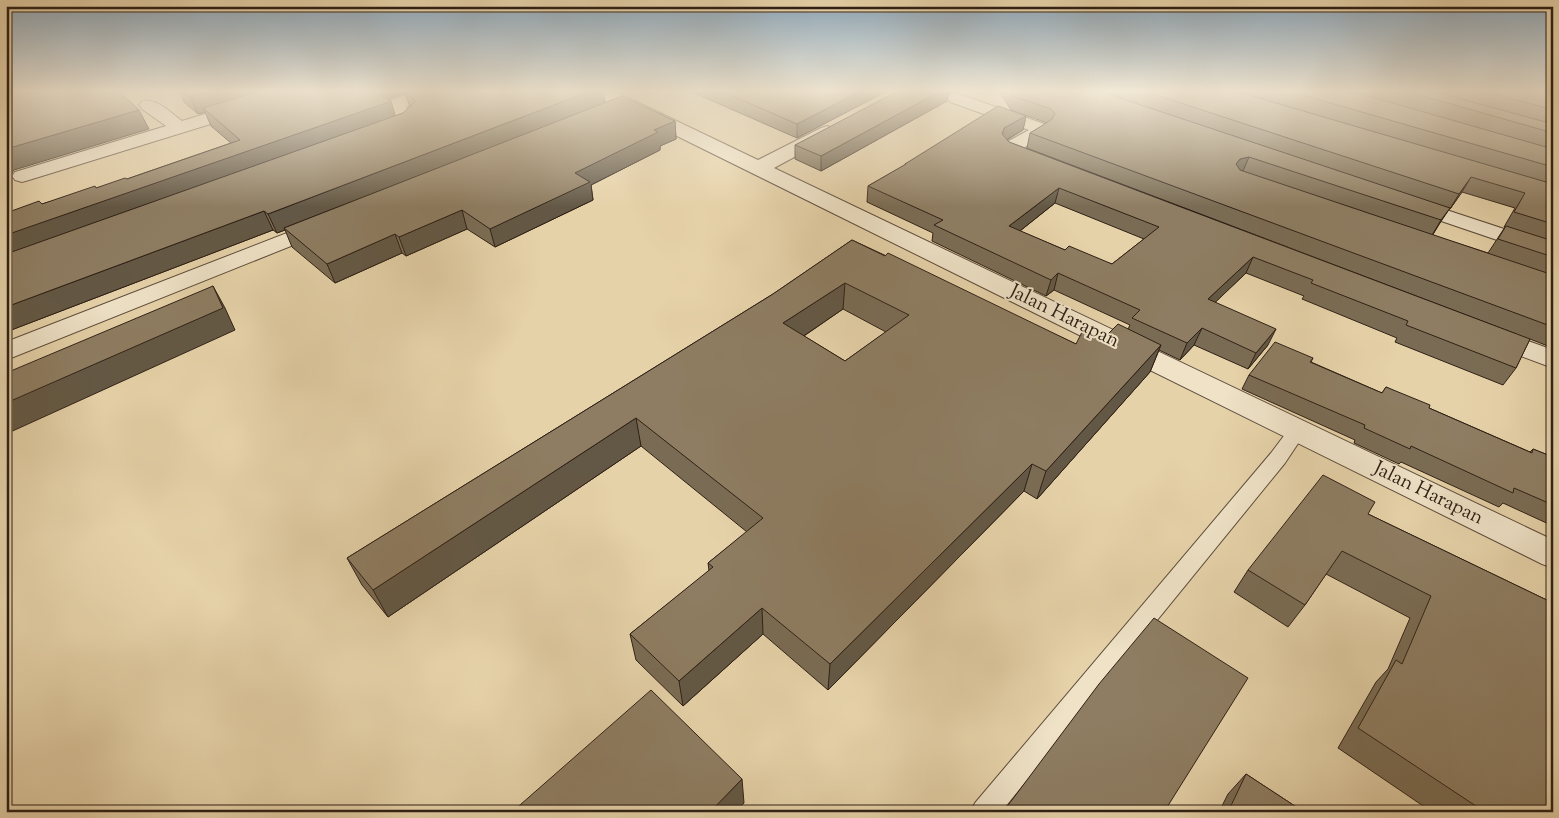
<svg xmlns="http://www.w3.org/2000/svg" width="1559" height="818" font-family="'Sorts Mill Goudy',serif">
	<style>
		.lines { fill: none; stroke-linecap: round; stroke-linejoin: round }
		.lane-casing { stroke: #5d4c3b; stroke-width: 2 }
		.street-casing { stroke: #5d4c3b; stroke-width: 2 }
		.lane { fill: #efe2c7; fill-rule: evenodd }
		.street { fill: #efe2c7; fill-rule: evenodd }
		.wall { fill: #7a6c54; stroke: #2f2016; fill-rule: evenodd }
		.shaded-wall { fill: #635845; stroke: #2f2016 }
		.building { fill: #8e7d62; stroke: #2f2016; fill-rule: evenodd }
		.labels { text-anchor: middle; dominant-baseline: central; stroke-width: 4; stroke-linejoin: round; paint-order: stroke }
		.street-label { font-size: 20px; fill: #2f2016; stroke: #efe2c7 }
	</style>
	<rect width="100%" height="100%" fill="#e6d2a9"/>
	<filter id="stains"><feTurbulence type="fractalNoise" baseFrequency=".004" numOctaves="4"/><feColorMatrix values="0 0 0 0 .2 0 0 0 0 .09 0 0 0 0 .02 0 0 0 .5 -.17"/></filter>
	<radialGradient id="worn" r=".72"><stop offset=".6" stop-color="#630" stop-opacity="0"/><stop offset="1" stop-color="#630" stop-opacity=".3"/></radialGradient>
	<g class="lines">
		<g class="lane-casing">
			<path id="lane" d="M1298 424 1304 425 1307 430 1285 463 1001 812H971L975 803 1271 453 1292 425Z"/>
		</g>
		<g class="street-casing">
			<path id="street" d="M276 92H303L301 96 29 180 22 182 15 180 12 176 15 172 166 126 142 109 139 105 142 101C157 98 171 113 182 121Z
				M414 92H439L437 96 406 107 419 118C411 130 391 138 377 135L374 131 377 127 399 118 386 107 389 101Z
				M594 92H616L758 160 821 128 827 126 833 128 836 132 833 136 774 168 1553 540V568L1542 564 596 96Z
				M956 93 1047 125 1050 129 1046 135 1025 147 1045 156 1048 160 1045 164C1031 168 1016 158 1003 152L1001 148 1003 144 1029 130 950 102 947 98 950 94Z
				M1410 198 1553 245V259L1403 208 1400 204 1403 200Z
				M323 219 331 220 334 225 331 230 6 360V342Z
				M1490 327 1553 350V368L1481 341 1477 335 1481 329Z"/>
		</g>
		<use href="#lane" class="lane"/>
		<use href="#street" class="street"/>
	</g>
	<path class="wall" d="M180 92H603L605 103 675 121 676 139 660 146V150L591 185 593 200 495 247 467 229 406 256 402 253 335 283 292 247 285 230 277 233 273 230 6 332V213L42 204 127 179 231 143 211 126 205 112 198 114 184 102ZM405 93 410 107 403 113 395 116 388 99Z
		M692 92H885L797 138Z
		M1000 92H1238L1339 122 1240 92H1553V348L1530 339 1516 368 1503 385 1395 342 1397 338 1302 299 1304 296 1246 273 1215 302 1268 345 1248 369 1194 345 1180 360 1159 350 1150 372 1037 499 1024 491 828 690 763 634 683 706 636 660 630 634 709 571 708 563 747 532 641 446 388 617 362 585 347 558 773 294 852 240 1076 344 1103 339 1128 329 1130 325 1054 290 1046 296 932 241 933 233 867 202 868 186 905 165V164L1026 116 1023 130 1007 140 1009 142 1516 334 1027 148 1030 133 1047 123 1011 110ZM1462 192 1515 208 1504 227H1505L1488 253 1432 235 1449 208 1450 209ZM1055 203 1144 239 1112 264 1065 250 1020 231ZM843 309 886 332 845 361 804 336Z
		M948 95 947 101 821 171 795 159V145Z
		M1313 358 1311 362 1382 393 1386 387 1429 408 1530 452 1533 449 1553 457V526L1503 503 1499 507 1401 462 1399 464 1354 443 1355 440 1242 389 1249 375Z
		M1368 514 1553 603V812H1432L1338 748 1376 682 1388 669 1410 618 1326 574 1305 605 1288 627 1234 592 1248 570Z
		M1246 774 1304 812H1219L1228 794Z"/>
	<path class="shaded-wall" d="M205 92H268L203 108 205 112 198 114 190 97Z
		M380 92H405V93L388 99 391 101 396 118 6 259V235Z
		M588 92H603L605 104 284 228 285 230 277 233 268 214Z
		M859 92H885L797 138V124Z
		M939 92H949L948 95 947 101 821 171V156Z
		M139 110 149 129 14 170 10 176 6 177V149Z
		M1026 116 1023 130 1001 143 1004 128Z
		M675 121 676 139 660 146V150L591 185 593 200 495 247 490 229 575 173 654 130Z
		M1249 157 1243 171 1234 173 1236 164 1240 159Z
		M1471 177 1462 192 1450 209 1459 194Z
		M1059 188 1055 203 1006 242 1009 226Z
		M1450 208 1440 223 1432 236 1441 220Z
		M462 210 467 229 406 256 399 237Z
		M264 211 273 230 6 332V307Z
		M395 234 402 253 335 283 327 264Z
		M1253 257 1246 273 1201 316 1208 299Z
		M1058 273 1054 290 1046 296 1051 280Z
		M845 283 843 309 783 350V323Z
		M213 286 225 308 235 330 6 434V403Z
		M1202 328 1194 345 1180 360 1187 343Z
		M1276 329 1268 345 1248 369 1256 353Z
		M1161 345 1150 372 1037 499 1046 471Z
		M636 418 641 446 388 617 373 590Z
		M1032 464 1024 491 828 690 830 664Z
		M762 608 763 634 683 706 679 681Z
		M742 779 744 803 736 812H710Z"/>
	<path class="building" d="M6 92H120L139 110 6 149Z
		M184 92H205L190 97Z
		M257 92H381L382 96 391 101 389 102 6 235V213L39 201 42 204 95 186 96 188 125 178 127 179 240 140 203 108Z
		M406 92H588L268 214 264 211 6 307V254L403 113 416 101Z
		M723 92H859L797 124Z
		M896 92H939L821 156 795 145Z
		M1011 92H1102L1450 208 1441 220 1249 157 1240 159 1236 164 1240 170 1553 275V327L1030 133 1051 120 1055 114 1051 109 1013 96Z
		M1147 92H1238L1553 184V224L1514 212 1525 193 1471 177 1459 194Z
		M1292 92H1354L1553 149V167Z
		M1409 92H1435L1553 124V133Z
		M1489 92H1553V110Z
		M622 96 675 121 654 130 658 132 575 173 590 182 490 229 462 210 399 237 395 234 327 264 284 228Z
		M998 106 1026 116 1004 128 1002 134 1009 142 1530 339 1516 368 1406 325 1408 321 1311 283 1313 280 1253 257 1208 299 1276 329 1256 353 1202 328 1187 343 1132 318 1140 310 1058 273 1051 280 934 225 943 220 868 186 906 164H905ZM1059 188 1159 227 1112 264 1069 246 1065 250 1009 226Z
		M1506 226 1553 241V257L1498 239Z
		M852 240 885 256 888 253 1076 344 1083 330 1103 339 1118 324 1161 345 1046 471 1032 464 830 664 762 608 679 681 630 634 713 567 708 563 763 518 636 418 373 590 347 558 773 294ZM845 283 909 315 845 361 783 323Z
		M213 286 223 308 6 403V373Z
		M1275 342 1313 358 1310 362 1382 393 1386 387 1430 405 1429 408 1532 453 1533 449 1553 457V505L1514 488 1513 493 1411 446 1410 449 1364 428 1365 425 1249 375Z
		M1323 475 1375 502 1368 514 1553 603V812H1485L1358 728 1396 660 1402 664 1431 596 1342 551 1305 605 1248 570Z
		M1154 618 1248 678 1164 812H1003L1099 684Z
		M651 690 742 779 710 812H512Z
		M1246 774 1304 812H1228Z"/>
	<linearGradient id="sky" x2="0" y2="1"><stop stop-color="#8ea8bb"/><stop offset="0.44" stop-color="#f4ebd8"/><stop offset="1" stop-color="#f4ebd8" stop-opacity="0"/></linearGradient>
	<rect width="1559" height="207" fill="url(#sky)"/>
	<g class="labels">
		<g class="street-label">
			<text transform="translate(1064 317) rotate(26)">Jalan Harapan</text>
			<text transform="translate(1428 494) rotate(26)">Jalan Harapan</text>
		</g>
	</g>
	<rect width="1559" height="818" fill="none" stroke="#e6d2a9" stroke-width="25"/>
	<rect x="8" y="8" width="1544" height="803" fill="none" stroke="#2f2016" stroke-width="2.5"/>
	<rect x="12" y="12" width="1534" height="793" fill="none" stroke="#2f2016"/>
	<rect width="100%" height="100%" filter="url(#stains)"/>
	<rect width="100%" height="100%" fill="url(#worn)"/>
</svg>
